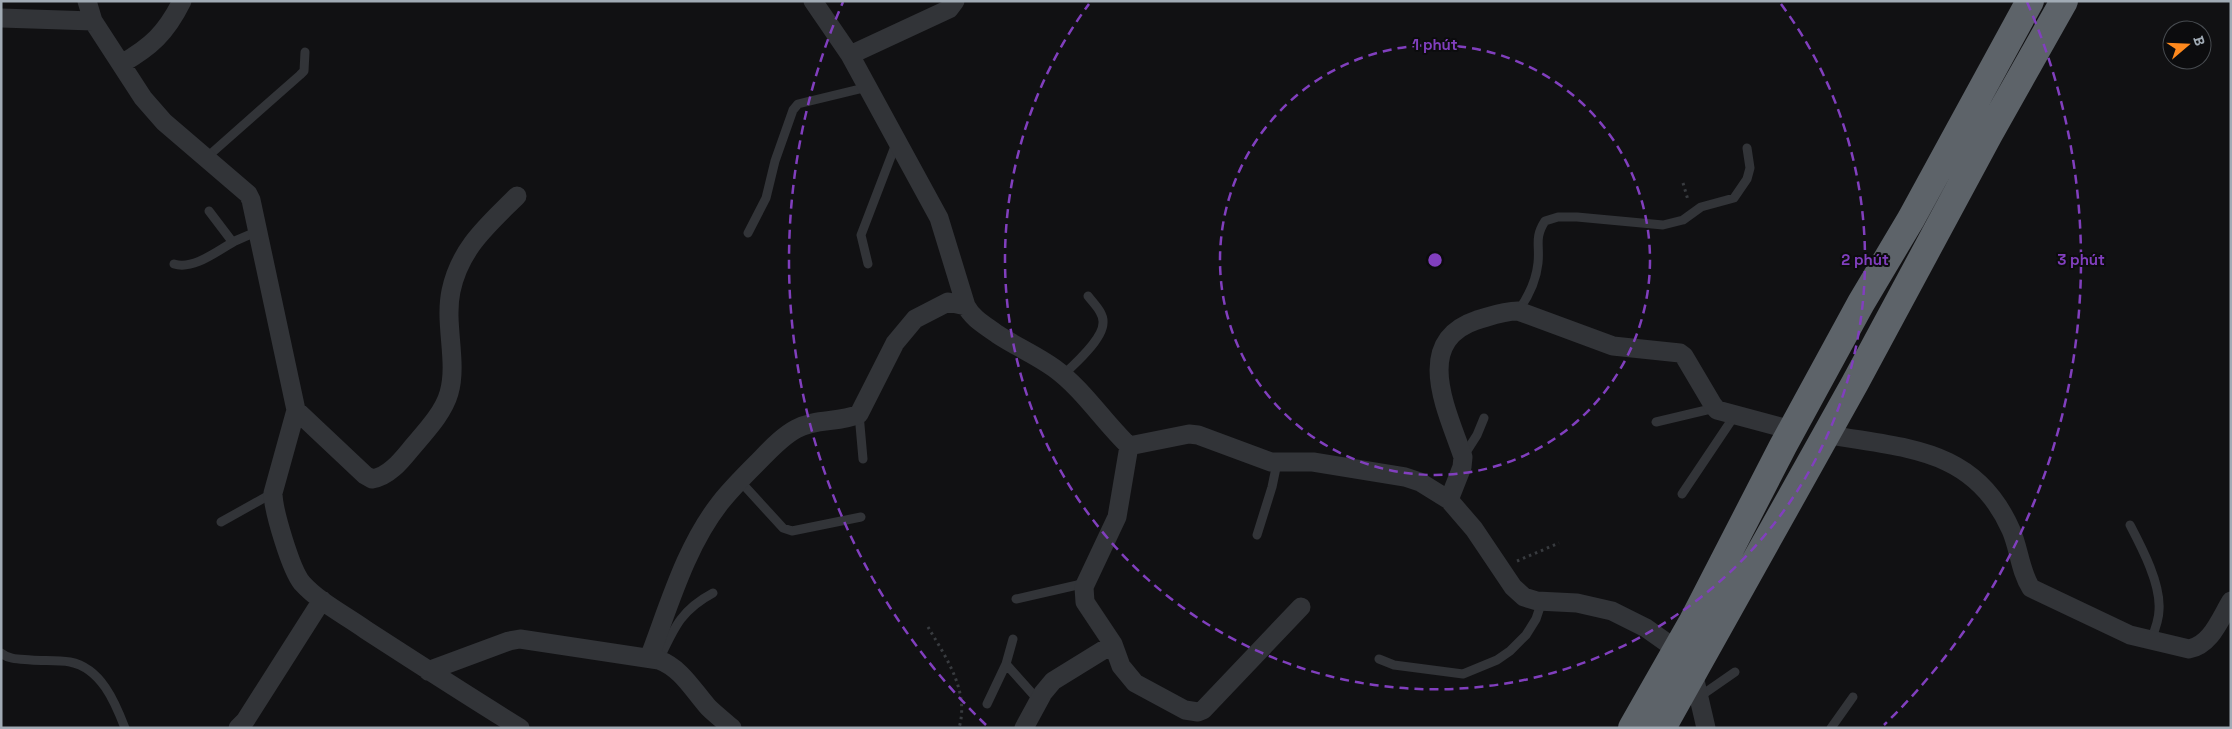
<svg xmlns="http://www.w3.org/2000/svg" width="2232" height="729" font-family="'Space Grotesk',sans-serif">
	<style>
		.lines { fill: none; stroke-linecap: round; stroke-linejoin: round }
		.path { stroke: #383b3f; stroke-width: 3; stroke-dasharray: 2.5 4; stroke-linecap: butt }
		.lane { stroke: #323438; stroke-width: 9 }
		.street { stroke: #323438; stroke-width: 19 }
		.highway { stroke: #5d6369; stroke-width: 28 }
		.ring { fill: none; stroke: #813fbe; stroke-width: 2.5; stroke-dasharray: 9 6 }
		.centre { fill: #813fbe; stroke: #0c0c0e; stroke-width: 2.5 }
		.ring-label { font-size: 15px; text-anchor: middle; font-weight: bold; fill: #813fbe; stroke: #0c0c0e; stroke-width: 4; stroke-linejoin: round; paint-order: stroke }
	</style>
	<rect width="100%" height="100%" fill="#111113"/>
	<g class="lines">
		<path class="path" d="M1683 183 1688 200
			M1517 561 1559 543
			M928 627C945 656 970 691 959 728"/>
		<path class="lane" d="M206 158 300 75 304 71 305 52
			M209 211 231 240 235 241 258 231
			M748 233 766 198 775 161 793 110 798 104 806 102 868 87
			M174 264C194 270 217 251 235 241
			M868 264 861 235 897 141
			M1518 311C1529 296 1536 282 1538 263 1540 245 1534 238 1545 221L1558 217H1577L1663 225 1683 220 1701 207 1734 198 1747 179 1750 168 1747 148
			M1063 375C1074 365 1103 339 1103 323 1104 313 1094 304 1088 296
			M859 414 863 459
			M1656 422 1715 408
			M1463 457 1477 435 1484 418
			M740 481 783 528 792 531 861 517
			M1682 494 1735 415
			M221 522 273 493
			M2130 525C2142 548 2161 584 2159 610 2159 620 2155 630 2151 640
			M1257 535 1272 487 1277 463
			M1016 599 1086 583
			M1 653C9 660 21 659 31 660 43 661 57 660 70 662 101 668 115 702 125 728
			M1379 659 1394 665 1463 674 1497 660 1510 651 1526 635 1536 619 1542 601
			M659 660C674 628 681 610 713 593
			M1006 664 1039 701
			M1699 697 1735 672
			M987 704 1006 664 1013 639
			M1831 728 1853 697"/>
		<path class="street" d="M87 1 93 21 143 98 164 122 248 194 251 200 296 410 273 493C273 510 291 570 302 583 319 602 345 615 366 630 417 663 468 696 520 728
			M813 1 850 55 939 218 966 306C973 319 985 325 997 334 1015 346 1036 355 1054 368 1083 389 1103 421 1129 446L1189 434 1198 435 1271 462H1313L1405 477 1420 482 1449 500 1474 529 1513 587 1524 597 1537 601 1577 603 1612 611 1646 628 1677 650
			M1 18 93 21
			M850 55 949 9 955 1
			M121 64C151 47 166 33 182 1
			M296 410 365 475 372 479C388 477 401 461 410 450 424 433 443 414 449 393 458 362 444 324 451 291 460 248 488 225 517 196
			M1825 434C1904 449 1974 446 2011 530 2019 548 2020 571 2031 588L2130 635 2189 649C2211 645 2220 619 2231 601
			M1129 446 1117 517 1084 587 1085 602 1113 644 1121 666 1135 683 1185 710 1198 712 1203 710 1301 607
			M1449 500 1462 467 1463 457C1448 412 1411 342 1477 320 1491 316 1503 311 1518 311L1613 346 1680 353 1684 356 1713 405 1717 410 1792 430
			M649 658C669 606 685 548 720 503 731 489 744 476 756 464 768 452 781 437 796 429 816 418 839 423 859 414L895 343 915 319 948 302 966 306
			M428 671 509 641 520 639 659 660C681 668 693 690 708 707 715 714 724 721 732 728
			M1693 672 1706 728
			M238 728 245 721 322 600
			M1024 728 1043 693 1053 681 1113 644"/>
		<path class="highway" d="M1632 728 1693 621 1783 446 1861 303 1911 219 2030 1
			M1662 728 1855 383 1989 134 2064 1"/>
	</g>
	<g class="ring">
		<circle cx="1435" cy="260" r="215"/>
		<path d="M1781 4A430 430 0 1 1 1089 4"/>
		<path d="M986 725A646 646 0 0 1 843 2M2027 2A646 646 0 0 1 1884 725"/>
	</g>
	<circle cx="1435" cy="260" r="8" class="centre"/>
	<g class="ring-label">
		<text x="1435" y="50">1 phút</text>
		<text x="1865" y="265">2 phút</text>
		<text x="2081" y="265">3 phút</text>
	</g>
	<rect width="2232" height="729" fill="none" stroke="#a1abb5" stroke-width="5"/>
	<g transform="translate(2187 45) rotate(71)"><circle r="24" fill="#0c0c0e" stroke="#484c51"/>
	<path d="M0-4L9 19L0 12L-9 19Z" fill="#ff891d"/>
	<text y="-8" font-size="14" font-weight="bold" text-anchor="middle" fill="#a1abb5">B</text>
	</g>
</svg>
